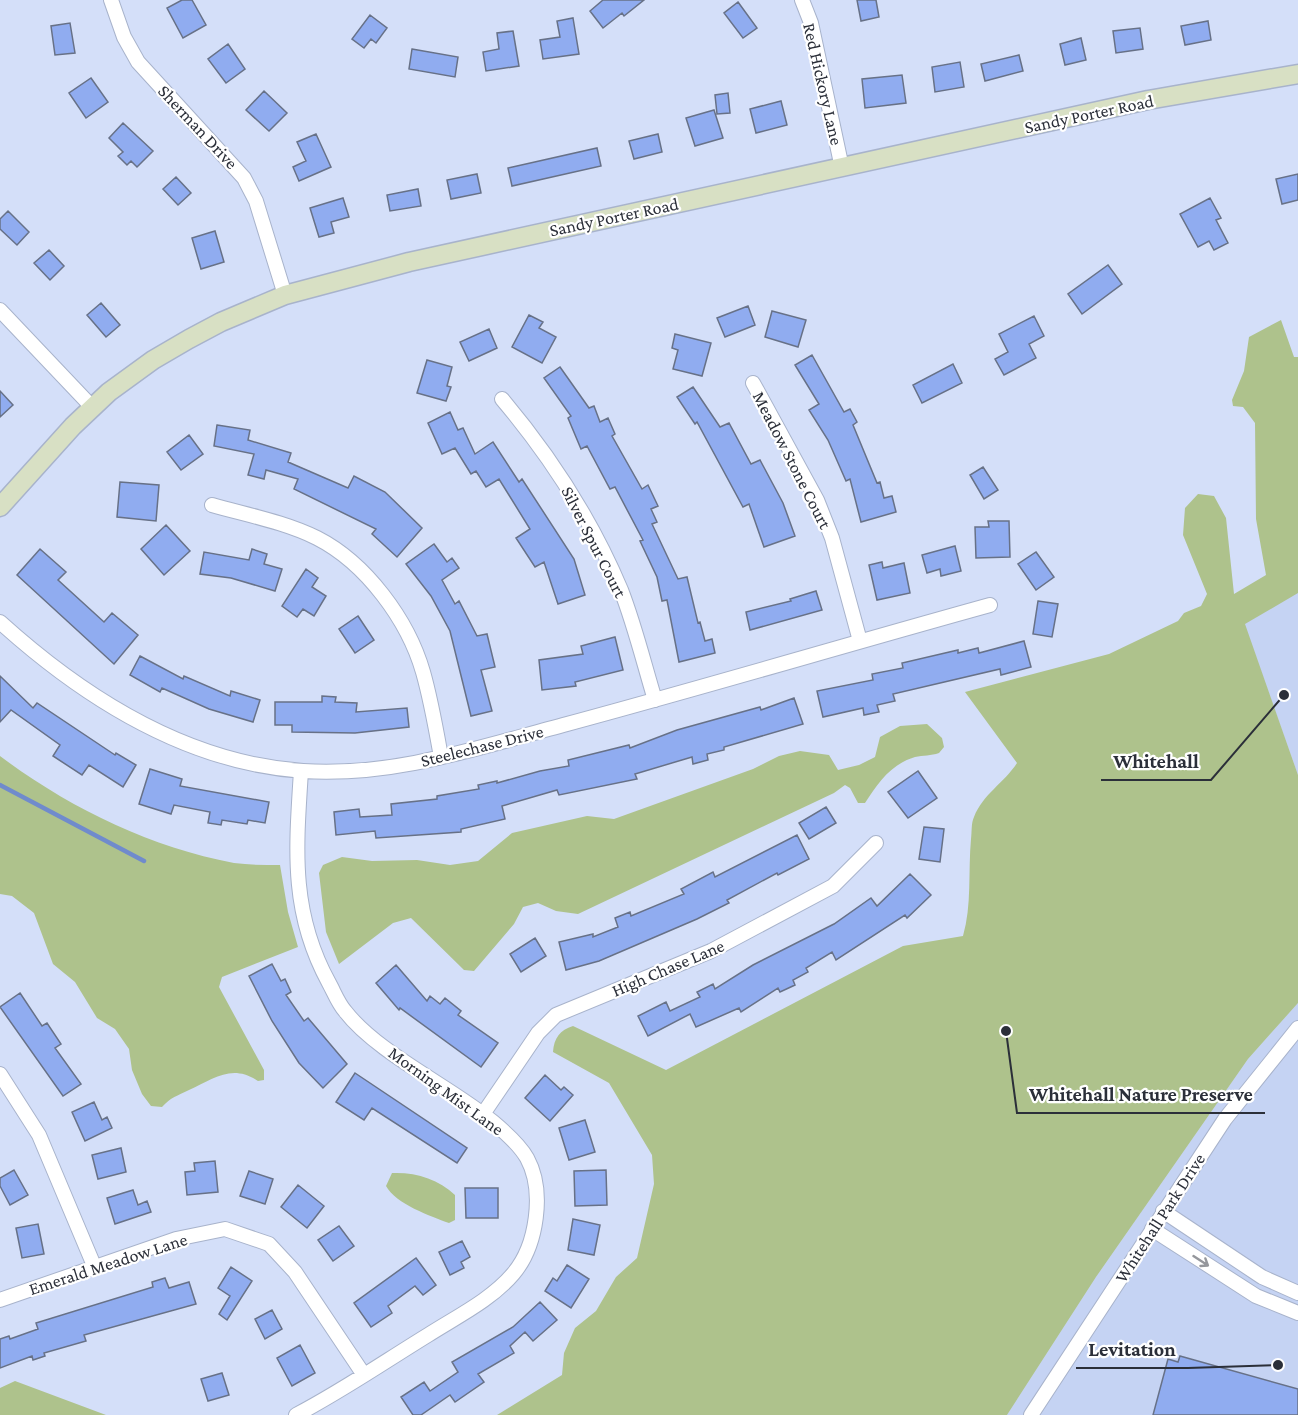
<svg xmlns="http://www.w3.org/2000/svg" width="1298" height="1415" font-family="'Crimson Pro',serif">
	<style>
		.built { fill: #c5d3f3 }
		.green { fill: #aec28c }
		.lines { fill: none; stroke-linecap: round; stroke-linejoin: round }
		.stream { stroke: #708bcc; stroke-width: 4.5 }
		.building { fill: #90acf0; stroke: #677187; stroke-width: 1.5 }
		.street-casing { stroke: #a8b3cb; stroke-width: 16 }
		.secondary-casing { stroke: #a8b3cb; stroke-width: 21 }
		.street { stroke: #fff; stroke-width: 14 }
		.secondary { stroke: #d8e0c4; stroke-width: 18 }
		.oneway { stroke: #95979c }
		.labels { text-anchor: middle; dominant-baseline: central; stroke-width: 4.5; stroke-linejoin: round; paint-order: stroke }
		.street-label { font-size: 18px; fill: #2b2f39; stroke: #fff }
		.leader { fill: none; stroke: #2b2f39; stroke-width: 2 }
		.callout-dot { fill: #2b2f39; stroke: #fff; stroke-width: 2 }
		.callout-label { font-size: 20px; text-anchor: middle; font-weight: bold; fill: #2b2f39; stroke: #fff; stroke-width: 4.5; stroke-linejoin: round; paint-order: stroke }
	</style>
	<rect width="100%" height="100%" fill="#d4dff9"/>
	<path class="built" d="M1298 556V775L1234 595Z
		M1298 1003V1415H1007L1096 1277 1248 1059Z"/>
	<path class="green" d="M1281 320 1294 357H1298V593L1245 624 1298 775V1003L1248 1059 1096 1277 1007 1415H497L562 1375 564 1353 575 1328 596 1311 616 1277 637 1258 654 1184 652 1155 609 1083 553 1052C554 1038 560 1030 573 1026L666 1070 903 946 963 936C972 905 968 872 971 839 972 832 971 823 974 817 983 794 1004 783 1017 763L965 692 1109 654 1178 621 1184 613 1201 606 1207 594 1183 535 1185 508 1198 494 1214 496 1226 518 1234 594 1266 575 1256 519 1255 423 1243 407 1233 406 1232 400 1244 371 1249 337Z
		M927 724 942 738 944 747 939 753C931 756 923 755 915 757 891 764 878 783 865 803H858L850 788 845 785 834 793 578 914 556 911 538 903 523 907 514 924 474 971 464 970 411 918 393 923 339 964 326 932 319 873 323 865 342 857 372 861 417 860 450 865 478 861 512 833 587 816 614 819 753 769 779 756 800 751 829 755 838 770 859 765 875 757 880 737 900 726Z
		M0 756C68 807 149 847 234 863 249 865 265 865 280 865L288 912 298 947 222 977 219 987 264 1070V1080L258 1081C232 1063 213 1079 189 1090 177 1096 171 1097 162 1107L151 1106 142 1094 132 1070 129 1049 115 1029 97 1018 75 982 53 964 34 913 12 896 0 894Z
		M392 1173C416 1172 438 1179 455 1195V1220L449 1223C430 1216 396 1204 386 1186Z
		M15 1381 106 1415H0V1388Z"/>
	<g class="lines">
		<path class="stream" d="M0 785 144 861"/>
	</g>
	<path class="building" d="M182 0H192L206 25 183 38 167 8Z
		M603 0H644L624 16 622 13 603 28 590 11Z
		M857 0H876L879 17 861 21Z
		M738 2 757 28 743 38 724 13Z
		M370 15 387 28 376 43 371 39 364 48 352 39Z
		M573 18 579 54 543 59 540 40 560 37 557 21Z
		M1208 21 1211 40 1185 45 1181 26Z
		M70 23 75 53 55 55 51 26Z
		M1140 28 1143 49 1116 53 1113 31Z
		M513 31 519 66 486 71 483 52 499 49 497 33Z
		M1081 38 1086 60 1065 65 1060 44Z
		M228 44 245 69 226 83 208 59Z
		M412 49 458 57 455 77 409 69Z
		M1019 55 1023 71 985 81 981 64Z
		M960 62 964 87 935 92 932 67Z
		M902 75 906 103 865 108 862 79Z
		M91 78 108 102 86 118 69 93Z
		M264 91 287 113 269 131 246 110Z
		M728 93 730 113 717 114 715 95Z
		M781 101 787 125 756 133 750 109Z
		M714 110 723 138 695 146 686 118Z
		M123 123 153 151 137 167 131 161 127 165 118 156 123 152 109 138Z
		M316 134 331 167 299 181 293 167 306 161 297 142Z
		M658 134 662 152 634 159 629 141Z
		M597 148 601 166 512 186 508 168Z
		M477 174 481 193 451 199 447 180Z
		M1298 174V200L1282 204 1276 179Z
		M176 177 191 193 178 205 163 189Z
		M418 189 421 206 390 211 387 195Z
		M343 198 349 217 331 222 334 233 319 237 310 208Z
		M1210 198 1221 218 1216 220 1228 243 1214 250 1209 241 1198 247 1180 214Z
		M8 211 29 232 17 245 0 229V219Z
		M215 231 224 262 201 269 192 238Z
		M49 250 64 266 50 280 34 263Z
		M1108 265 1122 284 1082 314 1068 294Z
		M101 303 120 325 106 337 87 315Z
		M748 306 755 325 725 337 717 318Z
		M772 311 806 320 798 347 765 337Z
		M529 315 543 322 539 328 556 337 542 363 512 347Z
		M1034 316 1044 336 1029 344 1036 358 1004 375 995 359 1008 352 999 334Z
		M489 329 497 348 469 361 460 342Z
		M675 334 711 343 702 376 673 369 678 350 672 348Z
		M812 355 844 412 850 409 857 422 853 425 877 483 880 482 884 498 892 496 896 512 861 522 850 479 846 481 828 440 809 410 819 404 795 365Z
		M427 360 452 367 447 386 451 387 446 401 417 393Z
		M953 364 962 383 922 403 913 385Z
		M560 367 589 408 594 406 600 422 608 418 615 434 612 436 642 489 648 485 658 506 651 509 657 522 652 524 678 579 687 577 698 623 700 622 705 641 712 639 715 653 679 662 667 600 662 601 657 577 640 541 643 540 615 487 610 489 587 446 581 449 568 418 571 416 544 378Z
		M693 387 720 427 729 423 751 464 760 460 783 503 795 536 764 547 749 504 743 507 697 422 695 424 677 397Z
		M0 391 13 405 0 417Z
		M450 412 458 430 463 428 475 454 493 442 519 482 522 479 574 559 585 595 558 604 544 562 535 567 516 538 530 529 499 479 486 487 476 471 471 474 455 448 442 454 428 423Z
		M217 425 250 430 248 440 291 453 288 462 348 488 354 476 385 492 422 528 397 557 372 534 376 529 294 489 298 479 266 470 264 479 248 475 254 454 214 446Z
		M189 435 203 454 181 470 167 452Z
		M983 467 998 490 984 499 970 475Z
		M120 482 159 485 156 521 117 517Z
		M988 521H1009L1010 557 976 558 975 527H989Z
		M166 525 190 551 164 575 141 549Z
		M434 544 447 562 452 558 459 568 442 580 455 604 459 601 477 636 487 634 495 667 481 670 492 711 471 716 450 631 431 596 406 564Z
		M955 546 961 571 941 576 940 569 927 573 922 555Z
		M40 549 66 572 58 580 104 622 112 613 138 635 114 664 17 575Z
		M252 549 267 554 264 564 282 569 275 591 231 578 200 574 204 552 249 560Z
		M1036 552 1054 577 1036 590 1018 564Z
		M882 562 883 568 904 563 910 593 877 600 869 565Z
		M306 569 318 578 312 587 326 596 314 616 303 609 297 617 282 606Z
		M816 591 822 610 750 630 746 612 791 601 790 599Z
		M1038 601 1058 604 1052 637 1033 634Z
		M358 616 374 640 355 653 339 629Z
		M615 637 623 670 575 682 576 686 542 690 539 660 583 654 581 646Z
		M1024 641 1031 667 1001 675 1000 669 893 694 895 701 877 705 879 712 864 715 863 708 823 717 817 691 873 680 872 674 903 668 902 663 958 650V653L978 648 979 653Z
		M140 656 183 679 184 676 230 696 231 691 260 700 253 722 209 709 162 688 160 692 130 675Z
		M0 676 33 708 37 703 115 755 116 753 136 765 123 787 89 765 82 775 53 756 60 745 11 710 0 722Z
		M322 696 336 697 335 702 357 703 356 712 407 708 409 727 355 733 292 732V725H275V702H322Z
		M794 698 803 724 724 747V750L707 754 708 760 693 764 692 757 635 774 637 779 559 795 557 790 502 806 505 819 461 829V832L376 838 375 831 336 835 334 812 359 809 360 817 392 815 391 804 437 799V796L479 789 478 785 497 781V783L540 771 569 766 568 760 629 745 630 748 677 730 760 707 761 710Z
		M150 769 182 779 180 786 269 802 265 823 248 820 247 824 222 820 221 825 208 823 210 812 174 805 171 814 139 804Z
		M918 771 937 798 908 818 888 792Z
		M826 807 836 823 809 839 799 823Z
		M924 827 944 829 940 862 919 859Z
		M797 835 809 859 778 875 777 873 727 900 729 903 697 919 599 961 566 970 559 942 593 934V937L618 927 615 918 630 912 631 916 684 894 681 889 713 872 715 877Z
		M910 874 931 895 907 918 905 915 836 960 832 952 806 968 808 972 793 980 795 985 780 992 778 988 741 1012 739 1008 696 1027 690 1014 648 1036 638 1016 666 1002 670 1011 700 997 697 992 713 984 715 989 753 965 834 924 871 898 877 906Z
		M535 938 546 956 521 972 510 954Z
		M272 964 281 981 285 979 291 992 286 995 304 1021 308 1018 347 1064 323 1088 299 1063 272 1021 249 976Z
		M396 965 427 1001 430 996 440 1004 445 998 461 1011 458 1015 498 1043 481 1067 400 1008 399 1010 376 983Z
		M20 993 42 1026 47 1023 61 1044 55 1048 81 1084 63 1096 0 1007Z
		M355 1073 467 1148 457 1163 372 1108 364 1120 336 1102Z
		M545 1075 561 1090 564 1087 573 1095 550 1121 525 1098Z
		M94 1102 102 1120 107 1117 112 1128 85 1141 72 1112Z
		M585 1120 595 1152 569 1160 559 1128Z
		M121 1148 126 1172 98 1179 92 1155Z
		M215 1161 218 1192 187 1195 185 1172 195 1171 194 1163Z
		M14 1170 28 1195 10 1205 0 1186V1178Z
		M606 1170 607 1205 575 1206 574 1171Z
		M249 1171 273 1179 265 1204 240 1196Z
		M298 1185 324 1206 307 1228 281 1207Z
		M465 1188H498V1218H466Z
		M133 1190 138 1205 147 1201 151 1212 115 1224 107 1198Z
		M573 1219 600 1225 594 1255 568 1250Z
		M38 1224 44 1254 22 1258 16 1228Z
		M339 1226 354 1246 333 1261 318 1240Z
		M462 1241 470 1257 461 1262 464 1268 450 1275 439 1252Z
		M416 1258 436 1285 423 1295 415 1286 388 1306 392 1313 371 1327 354 1303Z
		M567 1265 589 1279 571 1308 545 1291 553 1278 557 1281Z
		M231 1267 252 1281 227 1320 219 1314 230 1296 218 1288Z
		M165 1278 169 1288 189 1282 196 1304 84 1335 86 1341 44 1353 45 1356 33 1360 32 1356 0 1368V1339L9 1336 10 1339 38 1329 36 1323 153 1287 152 1282Z
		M540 1302 557 1320 533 1341 525 1332 510 1346 514 1353 478 1374 484 1382 455 1402 450 1395 421 1415H413L401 1397 424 1382 430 1391 458 1372 452 1362 513 1327Z
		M272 1310 282 1329 265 1339 255 1319Z
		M300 1345 315 1373 292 1386 277 1358Z
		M1180 1356 1298 1389V1415H1153L1168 1359 1178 1362Z
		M222 1373 229 1395 208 1401 201 1379Z"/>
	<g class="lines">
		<g class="street-casing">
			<path id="street" d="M111 0 124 37 138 62 244 178 256 201 285 295
				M802 0 811 23 842 168
				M0 310 92 407
				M753 383 817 500 832 538 860 641
				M502 399C550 456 592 521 621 590 635 626 644 664 655 700
				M212 505C247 515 285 522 317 538 366 563 408 620 423 672 431 700 436 729 441 757
				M0 622C84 698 186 763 303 771 394 777 480 747 567 724 708 686 849 644 990 605
				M0 1074 39 1135 95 1268
				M483 1114 538 1033 556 1015 711 951 833 886 876 843
				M1163 1211 1262 1277 1298 1293
				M1152 1229 1256 1296 1298 1313
				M0 1300 176 1239 225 1229 269 1244 295 1272 364 1375
				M296 1415C342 1391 384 1362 428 1335 456 1317 491 1300 513 1274 537 1246 545 1191 527 1158 519 1144 505 1132 493 1122 451 1087 377 1053 345 1011 338 1003 334 992 329 983 290 912 296 849 301 771
				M1031 1415 1225 1119 1298 1028"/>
		</g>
		<g class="secondary-casing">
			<path id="secondary" d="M0 507 73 426 109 392 153 360 189 339 221 322 285 295 409 262 1148 100 1298 74"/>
		</g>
		<use href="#street" class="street"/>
		<use href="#secondary" class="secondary"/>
	</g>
	<defs><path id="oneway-shaft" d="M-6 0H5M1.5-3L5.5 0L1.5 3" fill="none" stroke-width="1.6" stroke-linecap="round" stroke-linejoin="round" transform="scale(1.5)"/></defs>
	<use class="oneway" href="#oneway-shaft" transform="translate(1201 1261) rotate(33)"/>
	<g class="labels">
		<g class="street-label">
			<text transform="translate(823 84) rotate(77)">Red Hickory Lane</text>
			<text transform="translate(1089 114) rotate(-12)">Sandy Porter Road</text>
			<text transform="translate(198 127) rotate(47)">Sherman Drive</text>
			<text transform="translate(614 217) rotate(-12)">Sandy Porter Road</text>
			<text transform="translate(792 460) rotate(63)">Meadow Stone Court</text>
			<text transform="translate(594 542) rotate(63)">Silver Spur Court</text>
			<text transform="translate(482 746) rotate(-14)">Steelechase Drive</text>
			<text transform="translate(668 968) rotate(-23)">High Chase Lane</text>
			<text transform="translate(446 1091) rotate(36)">Morning Mist Lane</text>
			<text transform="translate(1160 1218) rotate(-57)">Whitehall Park Drive</text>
			<text transform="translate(108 1264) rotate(-18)">Emerald Meadow Lane</text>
		</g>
	</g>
	<path class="leader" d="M1284 695L1211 780H1101M1006 1031L1017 1113H1265M1278 1365L1188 1368H1076"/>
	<g class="callout-dot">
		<circle cx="1284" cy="695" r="6"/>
		<circle cx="1006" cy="1031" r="6"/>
		<circle cx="1278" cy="1365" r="6"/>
	</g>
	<g class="callout-label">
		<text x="1156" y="768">Whitehall</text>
		<text x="1141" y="1101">Whitehall Nature Preserve</text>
		<text x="1132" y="1356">Levitation</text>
	</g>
</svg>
